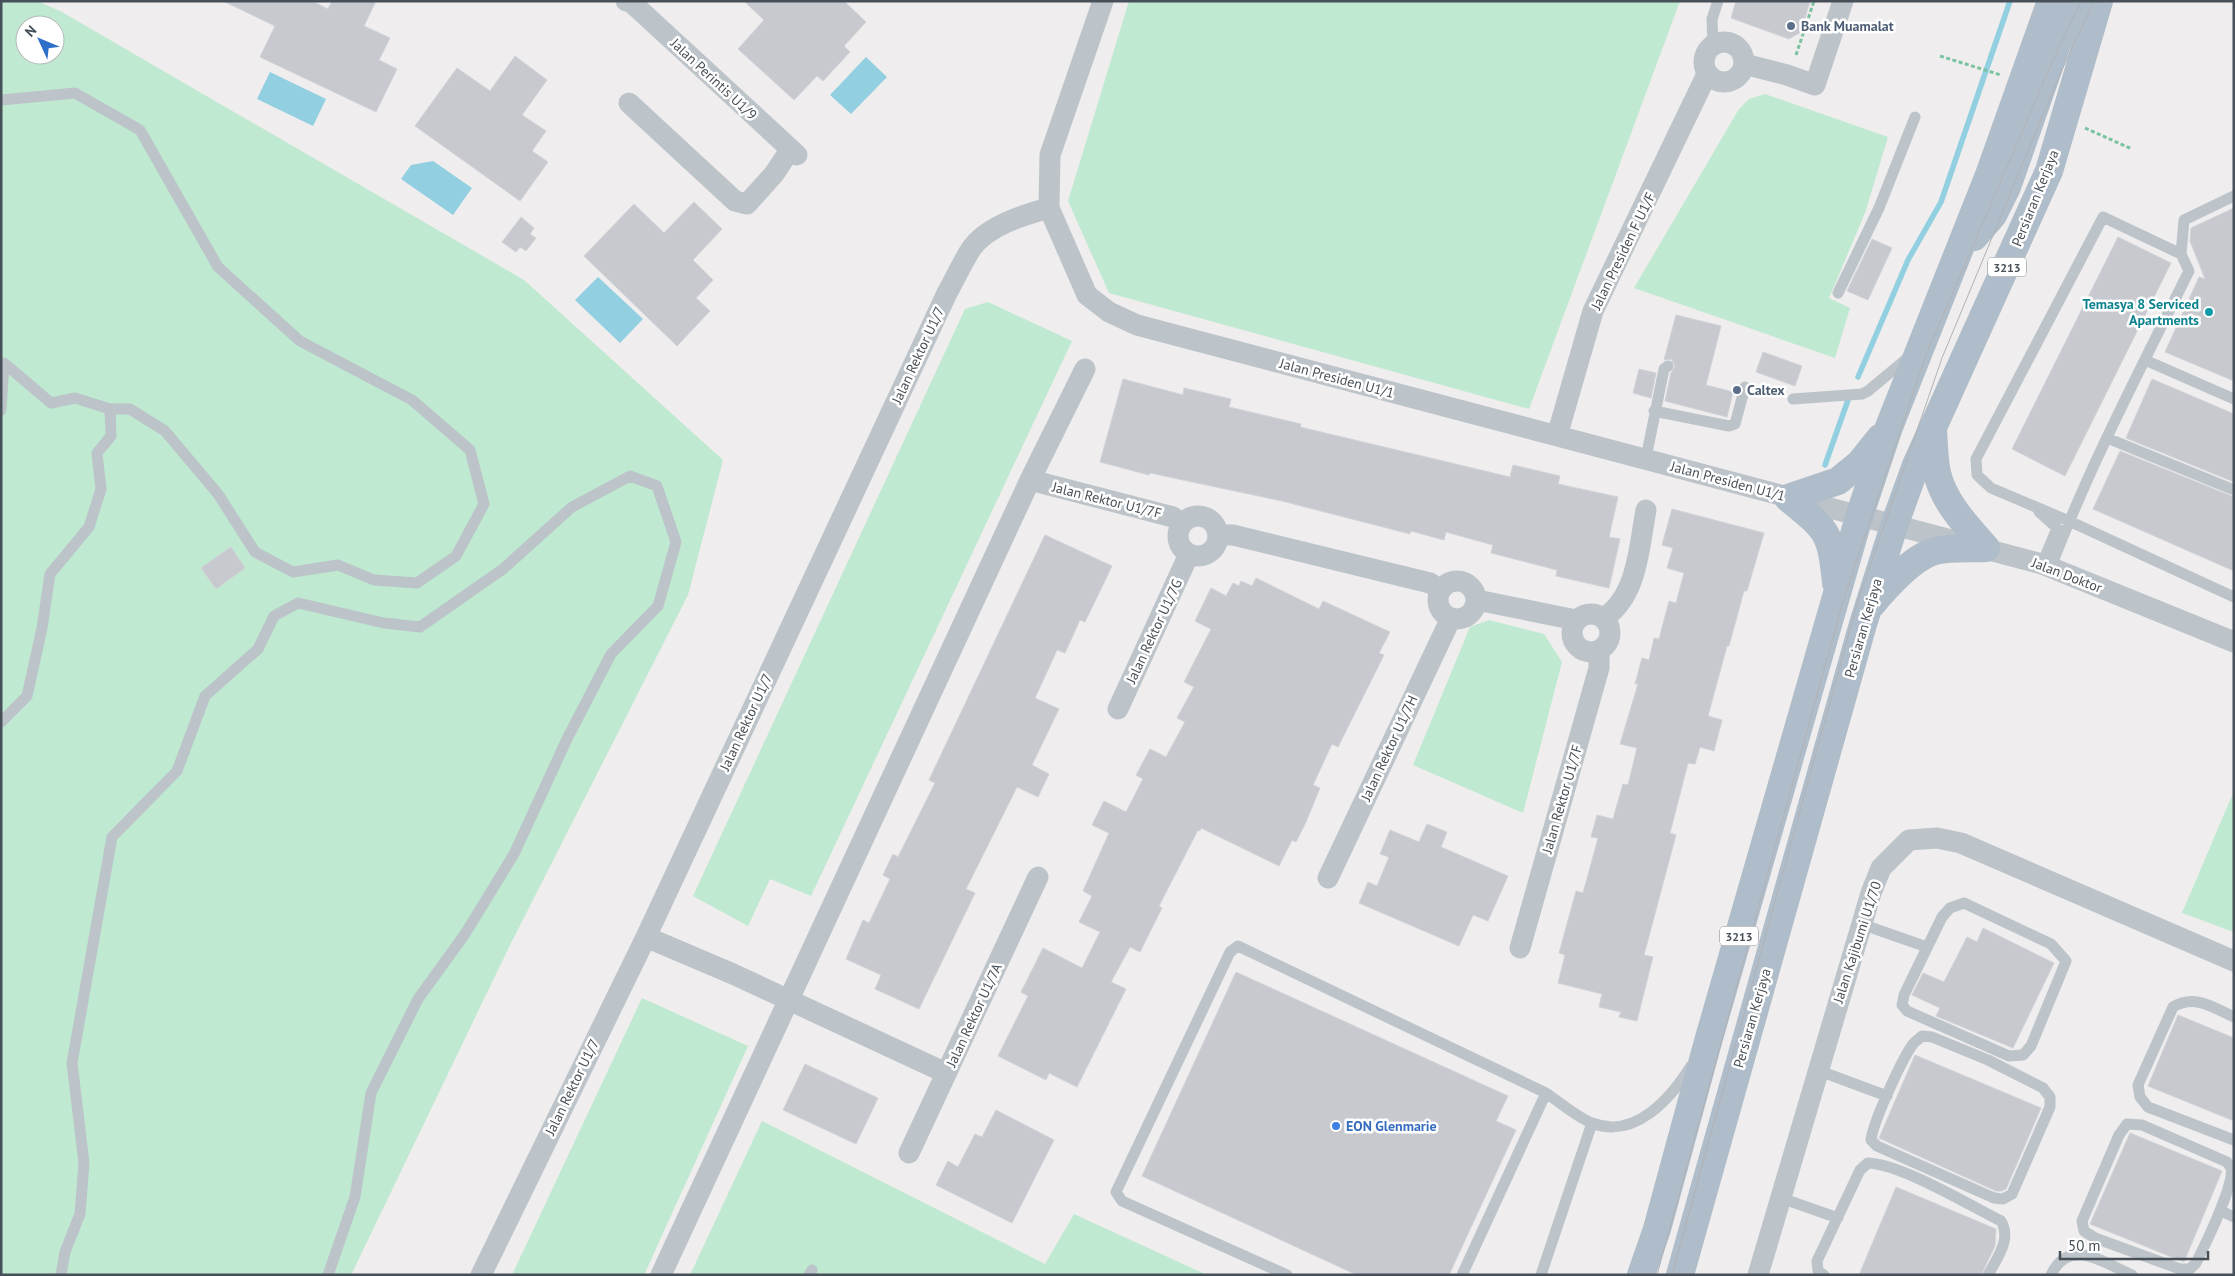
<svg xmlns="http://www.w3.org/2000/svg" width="2235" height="1276" font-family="'PT Sans',sans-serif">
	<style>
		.green { fill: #bfe9d0; fill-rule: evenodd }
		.water { fill: #91cfe1 }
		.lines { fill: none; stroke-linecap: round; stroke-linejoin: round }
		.stream { stroke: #91cfe1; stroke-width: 5.5 }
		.building { fill: #c7c9cf; stroke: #d1d3d8 }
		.path { stroke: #7bc2a0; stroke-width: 3; stroke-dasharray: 4 2.5; stroke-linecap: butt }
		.service { stroke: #bcc4ca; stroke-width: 11 }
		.minor { stroke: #bcc4ca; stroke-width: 21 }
		.primary { stroke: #afbcc9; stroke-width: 28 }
		.tram { stroke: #b0b2b6; stroke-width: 1 }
		.service-dot { fill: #5c6f8a; stroke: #fff; stroke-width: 2 }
		.culture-dot { fill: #0f9aa8; stroke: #fff; stroke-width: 2 }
		.shop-dot { fill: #3f7fe0; stroke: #fff; stroke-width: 2 }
		.labels { text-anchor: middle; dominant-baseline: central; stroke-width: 5; stroke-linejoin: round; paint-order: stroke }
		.shield { fill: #fff; stroke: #7e848a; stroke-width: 1 }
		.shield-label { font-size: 12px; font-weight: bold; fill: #475058 }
		.service-label { font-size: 14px; font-weight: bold; fill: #4e5e75; stroke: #fff; text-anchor: start }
		.street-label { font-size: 14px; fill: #475058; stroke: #fff }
		.culture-label { font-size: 14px; font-weight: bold; fill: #0d838f; stroke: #fff; text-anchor: end }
		.shop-label { font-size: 14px; font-weight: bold; fill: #366cbe; stroke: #fff; text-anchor: start }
	</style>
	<rect width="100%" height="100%" fill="#efeded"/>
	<path class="green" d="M1 1H37L60 11 524 280 723 460 688 595 510 945 351 1275H1ZM25 25H55V55H25Z
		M1129 1H1680L1529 409 1109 293 1068 201Z
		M1765 94 1888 137 1865 213 1829 298 1850 308 1835 358 1634 288 1739 109 1749 99Z
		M988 302 1072 341 811 896 770 879 748 926 693 896 965 309Z
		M1489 620 1544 634 1562 662 1523 813 1413 765 1470 627Z
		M2234 791V932L2182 913Z
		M642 998 748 1046 644 1275H512Z
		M762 1121 1045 1264 1074 1214 1207 1275H690Z"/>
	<path class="water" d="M866 57 887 77 851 114 830 95Z
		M270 72 326 99 313 126 257 99Z
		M433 161 472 188 453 215 401 179 411 165Z
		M598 277 643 319 620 343 575 300Z"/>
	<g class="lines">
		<path class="stream" d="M1858 377 1908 260 1941 202 2010 1
			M1825 465 1848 400"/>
	</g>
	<path class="building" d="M223 1H312L328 9 332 1H376L364 26 390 38 379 60 397 69 376 112 260 57 275 26Z
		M744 1H844L866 22 844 46 850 52 823 81 817 76 794 100 738 49 764 20Z
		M1736 1H1810L1801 32 1789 39 1731 18Z
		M515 56 547 80 522 115 546 131 532 151 548 162 520 201 415 126 457 68 490 91Z
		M694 202 722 229 693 260 713 280 696 298 710 311 677 346 584 256 634 204 664 233Z
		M2234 208V381L2165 352 2199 277 2205 279 2190 241 2191 228Z
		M521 217 534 228 530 234 536 238 526 251 520 247 516 252 502 242Z
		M2118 237 2171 263 2065 476 2012 449Z
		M1872 239 1892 248 1868 300 1847 291Z
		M1676 315 1721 326 1706 385 1733 392 1727 417 1665 401 1671 373 1675 366 1671 359 1664 360Z
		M1763 352 1802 366 1795 386 1756 372Z
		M1639 369 1656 373 1651 398 1633 393Z
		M1123 379 1183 395 1184 388 1231 399 1229 407 1301 424 1300 427 1510 477 1513 465 1560 476 1558 484 1618 497 1609 537 1620 539 1609 588 1556 576 1557 570 1491 553 1493 545 1446 532 1444 540 1411 531 1410 534 1282 501 1150 473 1149 475 1100 462Z
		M2152 379 2234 414V482L2126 438Z
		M2120 451 2234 497V571L2093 509Z
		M1672 509 1764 533 1747 591H1744L1729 646H1727L1708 716 1722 720 1714 751 1700 747 1695 764 1688 763 1670 833 1676 835 1644 955 1653 957 1637 1021 1619 1017 1621 1012 1599 1007 1602 994 1558 983 1565 955 1559 953 1576 891 1583 893 1588 875 1598 838 1591 837 1597 815 1613 819 1623 784 1628 785 1637 748 1620 744 1638 684H1635L1642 658 1649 660 1654 638 1659 639 1669 601 1676 603 1684 573 1667 568 1673 548 1662 545Z
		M1045 535 1112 566 1085 622 1080 620 1065 653 1057 650 1035 698 1059 709 1032 765 1049 774 1038 797 1017 787 966 889 975 893 919 1009 875 989 881 975 846 959 863 920 869 923 890 879 883 875 893 854 898 857 935 783 929 780Z
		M231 547 245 568 216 589 201 568Z
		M1256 578 1319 609 1323 601 1390 632 1379 653 1384 655 1338 747 1332 744 1313 785 1320 788 1306 822 1296 842 1292 840 1279 866 1201 828 1200 831 1198 830 1159 906 1162 908 1140 952 1130 947 1111 982 1126 989 1077 1087 1049 1073 1046 1080 998 1056 1028 996 1021 992 1043 948 1082 968 1100 932 1079 922 1092 896 1083 891 1109 833 1092 825 1104 801 1126 812 1143 779 1136 775 1150 749 1166 757 1185 722 1177 718 1194 687 1184 682 1211 629 1195 621 1211 588 1226 596 1233 583 1239 586 1241 581 1252 586Z
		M1427 824 1447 832 1441 847 1508 876 1488 921 1473 915 1459 946 1359 903 1368 882 1377 886 1389 857 1380 854 1390 830 1419 842Z
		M1983 928 2054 963 2013 1048 1936 1016 1940 1008 1912 995 1923 973 1944 982 1967 937 1977 942Z
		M1236 972 1508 1096 1496 1121 1516 1130 1449 1275H1357L1142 1176Z
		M2178 1015 2234 1038V1121L2148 1086Z
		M1915 1055 2041 1108 2006 1189 2001 1191H1996L1879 1138Z
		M805 1064 878 1098 856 1144 783 1110Z
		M996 1110 1054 1140 1012 1223 936 1185 948 1161 958 1167 975 1134 982 1137Z
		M2130 1133 2222 1171 2184 1262 2090 1224Z
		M1896 1187 1996 1229 1995 1246 1981 1275H1859Z"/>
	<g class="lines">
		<path class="path" d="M1796 55 1814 1
			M1940 56 2001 75
			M2085 128 2132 149"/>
		<path class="service" d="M1713 46 1712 19 1718 1
			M1 100 75 93 140 130 218 267 300 341 412 400 470 450 484 504 456 556 417 583 374 580 338 565 293 572 255 552 218 494 165 431 130 409H110
			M2181 254 2103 217 1976 459 1977 475 1991 488 2069 521 2234 597
			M1838 293 1879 208 1915 117
			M2145 360 2234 399
			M1793 399 1862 394 1868 391 1910 356
			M1 410 4 363 51 403 75 398 110 409 111 436 97 453 101 489 89 527 50 574 42 628 27 696 1 722
			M1654 411 1729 426 1735 424 1745 387
			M2107 438 2234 490
			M1646 458 1664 369 1668 366
			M2039 512 2057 528 2042 564
			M2051 567C2090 465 2141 368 2189 271L2181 254 2184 220 2234 196
			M1964 903 2051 944 2066 961 2031 1046 2023 1055 2009 1056 1907 1011 1902 1005 1904 995 1942 917 1950 908Z
			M1861 924 1927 947
			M2234 1017C2212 1007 2195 994 2173 1007L2138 1085 2140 1097 2148 1107 2234 1140
			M1922 1036 1932 1037 1988 1060 2043 1088 2050 1097V1107L2012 1194 2003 1199 1994 1198 1877 1146 1871 1140C1873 1122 1902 1059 1913 1044 1915 1041 1919 1039 1922 1036Z
			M1817 1070 1887 1096
			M2127 1124 2142 1125 2227 1162C2228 1164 2230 1166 2231 1168 2235 1184 2204 1247 2196 1263L2190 1269H2180L2095 1238 2084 1231 2082 1221 2119 1135Z
			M1781 1198 1838 1218
			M2221 1211 2234 1217
			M61 1275 65 1252 80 1214 84 1163 72 1063 112 837 177 771 205 696 258 649 274 616 298 603 384 623 420 627 503 569 572 507 630 476 657 486 676 542 658 606 611 654 567 739 514 854 465 934 418 999 371 1093 355 1197 328 1275
			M809 1275 812 1270
			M1287 1275 1122 1201 1116 1192 1230 952 1238 946 1546 1093C1561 1103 1576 1117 1592 1123 1635 1140 1671 1098 1691 1066
			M1462 1275 1546 1093
			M1541 1275 1592 1123
			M1824 1275 1818 1271 1817 1261 1860 1170 1868 1163C1901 1164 1969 1205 2001 1221 2012 1239 1997 1258 1988 1275
			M2051 1275C2069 1236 2104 1263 2132 1275"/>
		<path class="minor" d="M626 1 631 2 797 155
			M1103 1 1050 155 1049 208 1087 295 1109 312 1137 325 2042 564 2234 642
			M1704 62a20 20 0 1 1 40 0a20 20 0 1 1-40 0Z
			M1744 64 1787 75 1815 85 1843 1
			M629 103 735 201 747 204 774 174 790 150
			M1557 436 1593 311 1707 74
			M1030 480 1173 517 1182 524
			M1178 536a20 20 0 1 1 40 0a20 20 0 1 1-40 0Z
			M1218 535H1233L1430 583 1441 590
			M1438 600a19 19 0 1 1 38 0a19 19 0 1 1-38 0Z
			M1477 600 1576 620
			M1572 633a19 19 0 1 1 38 0a19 19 0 1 1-38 0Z
			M1604 618C1638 595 1639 547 1646 510
			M1118 709 1189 554
			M1328 878 1451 618
			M646 937 733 974 946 1073
			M1520 948 1599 668V650
			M909 1153 1038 877
			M481 1275 646 937 947 293C955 279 962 263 971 249 987 226 1023 215 1049 208
			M661 1275 1030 480 1085 369
			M1758 1275 1871 893 1881 868 1909 840 1937 838 1961 843 2234 961"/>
		<path class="primary" d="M1974 237 1993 215 2007 187 2072 1
			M1933 430C1934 444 1934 459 1937 473 1944 503 1967 526 1986 548
			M1788 498 1838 481 1860 463 1880 438
			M1788 498C1827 530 1831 531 1836 583
			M1872 604C1886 587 1913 557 1935 551 1950 547 1970 549 1986 548
			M1641 1275 1657 1229 1709 1038 1859 517 1889 427 1989 175 2051 1
			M1680 1275 1863 624 1894 526 1916 465 2049 171 2099 1"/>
		<path class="tram" d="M1657 1275 1843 601 1926 355 2049 69 2081 1
			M1672 1275 1857 604 1942 358 2060 74 2094 1"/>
	</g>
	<g class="service-dot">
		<circle cx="1791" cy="26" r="5"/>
		<circle cx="1737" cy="390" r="5"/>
	</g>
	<circle class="culture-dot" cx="2209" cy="312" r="5"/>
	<circle class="shop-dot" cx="1336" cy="1126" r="5"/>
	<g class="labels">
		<g class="shield">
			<rect x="1988" y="257.5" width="38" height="19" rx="4"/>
			<rect x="1720" y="926.5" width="38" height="19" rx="4"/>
		</g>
		<g class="shield-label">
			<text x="2007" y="267">3213</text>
			<text x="1739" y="936">3213</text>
		</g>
		<g class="service-label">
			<text x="1801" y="26">Bank Muamalat</text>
			<text x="1747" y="390">Caltex</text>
		</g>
		<g class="street-label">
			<text transform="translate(714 79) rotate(43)">Jalan Perintis U1/9</text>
			<text transform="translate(2035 198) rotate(-68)">Persiaran Kerjaya</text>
			<text transform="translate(1623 251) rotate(-64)">Jalan Presiden F U1/F</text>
			<text transform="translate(918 355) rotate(-65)">Jalan Rektor U1/7</text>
			<text transform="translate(1337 378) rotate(15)">Jalan Presiden U1/1</text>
			<text transform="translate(1728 481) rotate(15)">Jalan Presiden U1/1</text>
			<text transform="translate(1107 500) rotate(14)">Jalan Rektor U1/7F</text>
			<text transform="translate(2067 575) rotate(21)">Jalan Doktor</text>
			<text transform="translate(1863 628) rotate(-74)">Persiaran Kerjaya</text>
			<text transform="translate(1154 631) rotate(-65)">Jalan Rektor U1/7G</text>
			<text transform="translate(746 722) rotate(-65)">Jalan Rektor U1/7</text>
			<text transform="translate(1389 748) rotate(-65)">Jalan Rektor U1/7H</text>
			<text transform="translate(1562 799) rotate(-74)">Jalan Rektor U1/7F</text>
			<text transform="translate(1857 942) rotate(-72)">Jalan Kajibumi U1/70</text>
			<text transform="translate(974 1015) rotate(-65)">Jalan Rektor U1/7A</text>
			<text transform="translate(1752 1018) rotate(-74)">Persiaran Kerjaya</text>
			<text transform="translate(572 1087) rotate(-64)">Jalan Rektor U1/7</text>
		</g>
		<g class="culture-label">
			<text x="2199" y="304">Temasya 8 Serviced<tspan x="2199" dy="16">Apartments</tspan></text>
		</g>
		<g class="shop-label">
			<text x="1346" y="1126">EON Glenmarie</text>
		</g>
	</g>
	<rect width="2235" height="1276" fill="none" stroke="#475058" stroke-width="5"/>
	<g transform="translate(40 40) rotate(314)"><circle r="24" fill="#ffffff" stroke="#b5b9bc"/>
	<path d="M0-4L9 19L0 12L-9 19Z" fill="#2d6fc9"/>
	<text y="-8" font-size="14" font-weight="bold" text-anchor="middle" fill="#475058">N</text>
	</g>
	<path d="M2060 1251v8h148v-8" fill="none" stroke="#475058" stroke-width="2.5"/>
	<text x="2068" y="1251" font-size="15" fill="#475058" stroke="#ffffff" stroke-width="4" paint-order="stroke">50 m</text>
</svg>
